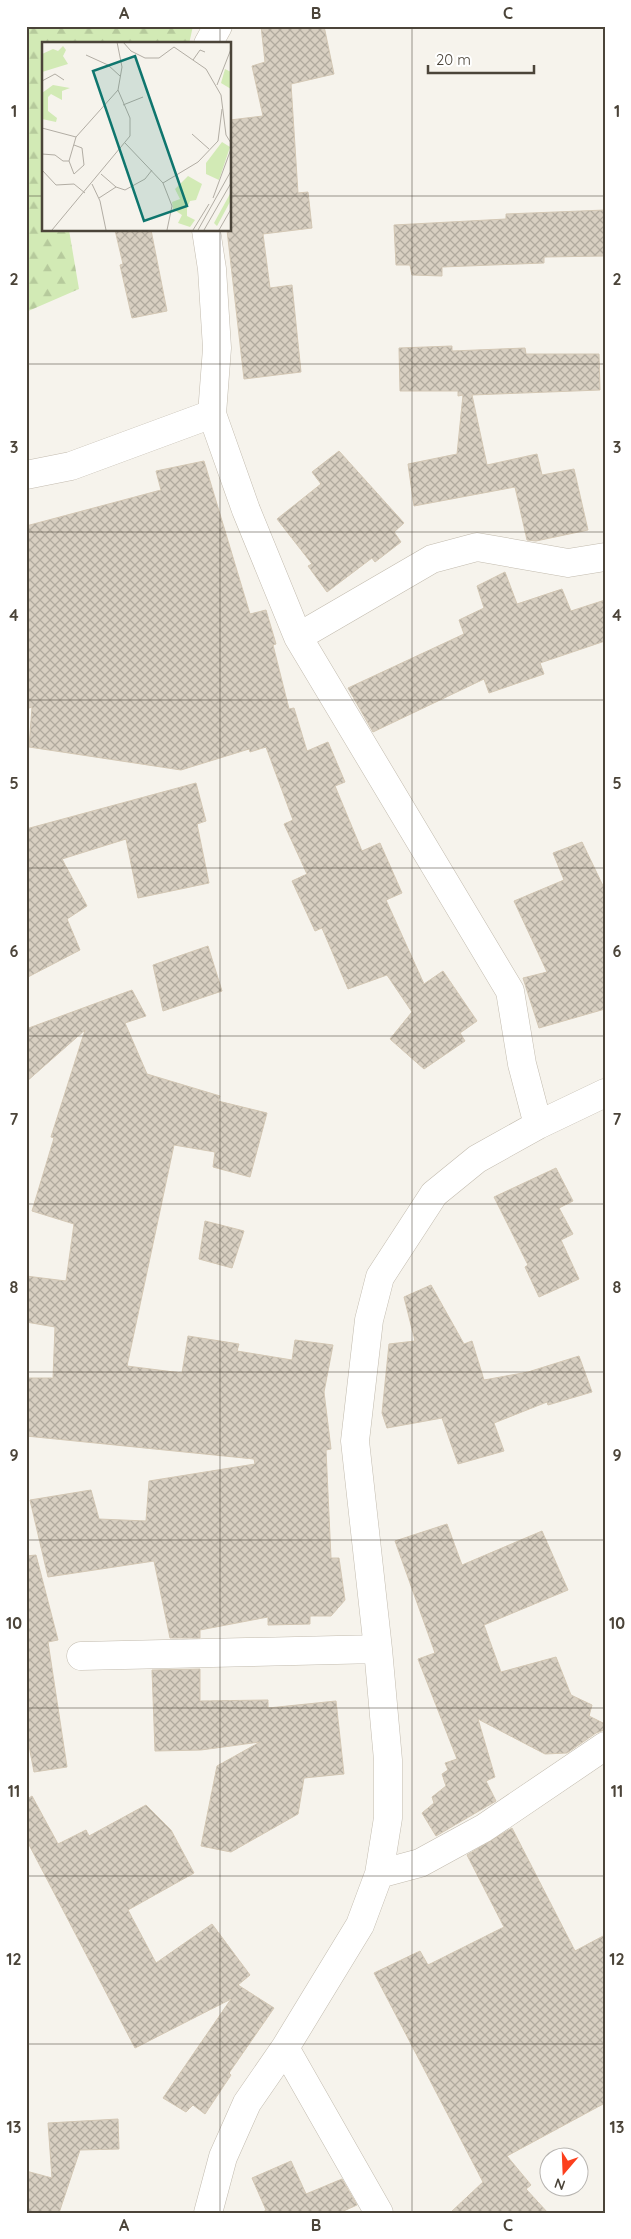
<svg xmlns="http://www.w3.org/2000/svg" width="631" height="2239" font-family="Quicksand,sans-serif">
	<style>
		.forest { fill: url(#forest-firs) }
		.building { fill: url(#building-cross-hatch); stroke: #d3c7b4 }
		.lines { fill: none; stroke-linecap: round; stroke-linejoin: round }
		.minor-casing { stroke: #c2bbae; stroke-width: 29 }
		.minor { stroke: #fff; stroke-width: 28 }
		.grid { fill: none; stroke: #4b4439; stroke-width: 1; stroke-opacity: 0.55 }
		.inset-road { fill: none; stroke: #b2ada4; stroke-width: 1 }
		.view { fill: #0f766e; fill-opacity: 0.15; stroke: #0f766e; stroke-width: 2.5 }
		.inset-edge { fill: none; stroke: #4b4439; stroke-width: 2.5 }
		.neatline { fill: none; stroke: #4b4439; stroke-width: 2 }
		.grid-label { font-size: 16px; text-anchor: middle; font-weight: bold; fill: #4b4439 }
	</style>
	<defs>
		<pattern id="forest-firs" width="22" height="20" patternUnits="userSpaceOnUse" patternTransform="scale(1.25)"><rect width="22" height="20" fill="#d2eab5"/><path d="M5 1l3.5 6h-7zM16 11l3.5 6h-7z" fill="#b6ca9c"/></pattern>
		<pattern id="building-cross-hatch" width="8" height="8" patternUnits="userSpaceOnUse" patternTransform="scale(1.25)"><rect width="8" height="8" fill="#d8cfc1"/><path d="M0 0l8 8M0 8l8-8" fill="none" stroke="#b1aa9e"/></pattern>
	</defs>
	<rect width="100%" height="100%" fill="#f6f3ec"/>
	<path class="forest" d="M26 26H193L189 44H44V230H69L79 289 26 312Z"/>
	<path class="building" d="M261 26H324L334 74 291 84 298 193 308 192 312 228 263 234 270 288 292 285 301 372 244 379 227 230H230V120L263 116 252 66 265 62Z
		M605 210V256L544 257V263L442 267V276L412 275 410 265H396L394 225 506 219V214Z
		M115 230H151L167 311 132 318 120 265 123 264Z
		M452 346V351L525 348 526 354H599L600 390 472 395 487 465 537 454 542 475 574 469 588 530 536 541 527 540 515 487 414 506 408 464 457 454 463 395 458 396V391H400L399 348Z
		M339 451 404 523 394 532 401 542 375 562 372 558 327 592 308 566 312 564 277 519 321 484 312 472Z
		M204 461 250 614 266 610 276 644 273 645 289 709 294 708 307 751 328 742 345 782 335 786 362 851 380 843 402 893 386 900 424 984 443 971 477 1021 460 1033 465 1041 424 1069 390 1039 412 1012 387 975 348 989 322 928 315 931 292 881 307 874 284 824 293 820 266 747 250 752 249 749 181 770 29 747 32 707 26 709V526L161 490 156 471Z
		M505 572 517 604 562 589 571 611 605 600V641L540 663 544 674 489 693 484 679 373 732 348 688 464 634 459 620 484 608 477 586Z
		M196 783 206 821 197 824 209 883 138 898 126 839 62 859 87 906 67 919 80 950 26 978V829Z
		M582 842 605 890V1009L539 1028 523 978 547 972 514 901 564 880 553 853Z
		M208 946 222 991 163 1011 153 965Z
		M132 990 146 1016 125 1023 147 1074 220 1096 218 1101 267 1113 250 1177 213 1167 215 1152 174 1145 127 1366 182 1373 188 1336 239 1344 237 1351 292 1360 295 1340 333 1345 324 1392 331 1449 326 1450 331 1558H339L345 1600 331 1616H310V1624L268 1625V1617L200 1630V1638H170L154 1561 48 1577 30 1500 91 1490 99 1519 146 1521 149 1481 255 1464 254 1459 26 1436V1378H53L55 1327 26 1322V1276L66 1281 74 1224 32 1211 54 1138 51 1137 85 1030 26 1082V1029Z
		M556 1168 573 1201 559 1208 573 1234 561 1240 579 1279 539 1297 525 1267 528 1265 494 1197Z
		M205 1221 244 1231 232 1268 199 1259Z
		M431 1285 464 1344 472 1341 484 1380 528 1372 579 1356 592 1392 548 1405 547 1402 494 1423 504 1451 458 1464 442 1418 387 1428 382 1413 389 1344 415 1341 404 1297Z
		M447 1524 462 1565 542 1531 568 1590 484 1625 501 1672 556 1657 571 1695 592 1705 589 1716 605 1724V1726L604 1730 596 1733 567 1753 545 1754 478 1719 495 1777 486 1781 496 1801 436 1836 422 1813 434 1803 432 1797 446 1786 442 1774 448 1770 445 1763 457 1759 418 1659 435 1653 395 1541Z
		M36 1555 58 1640 48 1642 67 1767 34 1772 26 1730V1556Z
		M200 1669V1701L268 1700V1708L336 1701 344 1774 304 1778 298 1814 231 1852 201 1846 217 1766 260 1742 201 1750 155 1751 152 1670Z
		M32 1796 58 1844 86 1830 89 1836 146 1805 171 1830 194 1873 128 1910 156 1963 212 1924 250 1975 238 1985 274 2008 229 2073 231 2075 205 2114 193 2105 186 2112 163 2098 231 1999 135 2048 26 1839V1800Z
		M512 1828 575 1951 605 1935V2103L507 2156 531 2185 526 2189 548 2213H450L483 2182 374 1973 420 1951 428 1965 504 1927 467 1855Z
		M118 2119 119 2149 80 2150 59 2213H26V2171L52 2178 48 2123Z
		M291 2161 306 2194 342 2179 357 2205 339 2213H262L266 2210 252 2178Z"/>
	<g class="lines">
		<g class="minor-casing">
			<path id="minor" d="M208 44 218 26
				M206 230 212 269 217 348 212 414 246 510 298 637 510 991 522 1064 538 1125
				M26 475 71 466 212 414
				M298 637 432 559 477 547 568 563 605 557
				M81 1656 378 1649
				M379 1874 420 1863 484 1828 605 1746
				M285 2048 379 2213
				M208 2213 223 2157 247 2103 285 2048 360 1925 379 1874 388 1818V1760L378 1649 355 1441 369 1320 380 1277 434 1194 477 1159 538 1125 605 1093"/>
		</g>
		<use href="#minor" class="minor"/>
	</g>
	<path class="grid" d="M220 26V44M412 26V2213M26 196H44M230 196H605M220 230V2213M26 364H605M26 532H605M26 700H605M26 868H605M26 1036H605M26 1204H605M26 1372H605M26 1540H605M26 1708H605M26 1876H605M26 2044H605"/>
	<g transform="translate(42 42)">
		<rect width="189" height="189" fill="#f6f3ec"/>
		<path d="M21 4 24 8 21 14 26 22 0 30V12L11 7 16 9ZM183 27 189 30V47L179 41ZM11 43 28 46 20 49V58L9 52 6 55V69L15 76 14 80 0 77V51ZM180 100 188 105 177 138 164 132V121ZM146 134 160 142 154 158 148 159 145 166V174L153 178 148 185 136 181 140 173 131 167 130 160 138 157 133 147ZM189 150V158L175 184 172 181Z" fill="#d2eab5"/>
		<path class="inset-road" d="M81 0 89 9 103 16H117L132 5 164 27 179 53 184 93 189 101M44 13 66 23 78 34M151 18 158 8 163 10M0 39 13 32 22 38M175 43 189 7M81 63 101 55M0 86 34 95 76 48M150 92 167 107M83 101 121 141 130 164 125 188M0 112 13 113 21 119H27L34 95M27 119 32 132 42 123 40 106 32 103M0 128 14 143 32 142 43 151M59 132 74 145M121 141 156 120 176 99 180 67M50 142 58 159 64 188M57 156 74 145 83 148 103 137 110 128M171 156 189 107M10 188 88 94V76L76 48 80 25 75 0M151 188 167 162M156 188 189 129M162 188 189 141M177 188 189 167"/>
		<path class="view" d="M93 14 145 164 102 179 51 29Z"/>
		<rect width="189" height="189" class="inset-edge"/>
	</g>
	<rect width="631" height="2239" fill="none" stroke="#ffffff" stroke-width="55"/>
	<g transform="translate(564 2172) rotate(199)"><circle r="24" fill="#ffffff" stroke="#b7b4b0"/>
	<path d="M0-4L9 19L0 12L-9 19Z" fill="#fc3f1d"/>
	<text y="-8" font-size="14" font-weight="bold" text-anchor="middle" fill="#4b4439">N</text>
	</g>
	<path d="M428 65v8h106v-8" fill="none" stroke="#4b4439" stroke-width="2.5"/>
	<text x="436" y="65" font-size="15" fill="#4b4439" stroke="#ffffff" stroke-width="4" paint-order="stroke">20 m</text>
	<rect x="28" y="28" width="576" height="2184" class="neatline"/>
	<g class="grid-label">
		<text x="124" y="19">A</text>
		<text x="316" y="19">B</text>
		<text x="508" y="19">C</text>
		<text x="14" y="117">1</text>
		<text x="617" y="117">1</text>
		<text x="14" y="285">2</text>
		<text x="617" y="285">2</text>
		<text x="14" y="453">3</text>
		<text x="617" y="453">3</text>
		<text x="14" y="621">4</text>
		<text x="617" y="621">4</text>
		<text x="14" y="789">5</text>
		<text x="617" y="789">5</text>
		<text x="14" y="957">6</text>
		<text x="617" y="957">6</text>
		<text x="14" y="1125">7</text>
		<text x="617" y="1125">7</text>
		<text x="14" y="1293">8</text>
		<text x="617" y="1293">8</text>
		<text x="14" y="1461">9</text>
		<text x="617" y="1461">9</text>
		<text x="14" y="1629">10</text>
		<text x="617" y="1629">10</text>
		<text x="14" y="1797">11</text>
		<text x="617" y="1797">11</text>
		<text x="14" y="1965">12</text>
		<text x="617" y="1965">12</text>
		<text x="14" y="2133">13</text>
		<text x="617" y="2133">13</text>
		<text x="124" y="2231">A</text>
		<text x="316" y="2231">B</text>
		<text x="508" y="2231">C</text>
	</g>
</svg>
